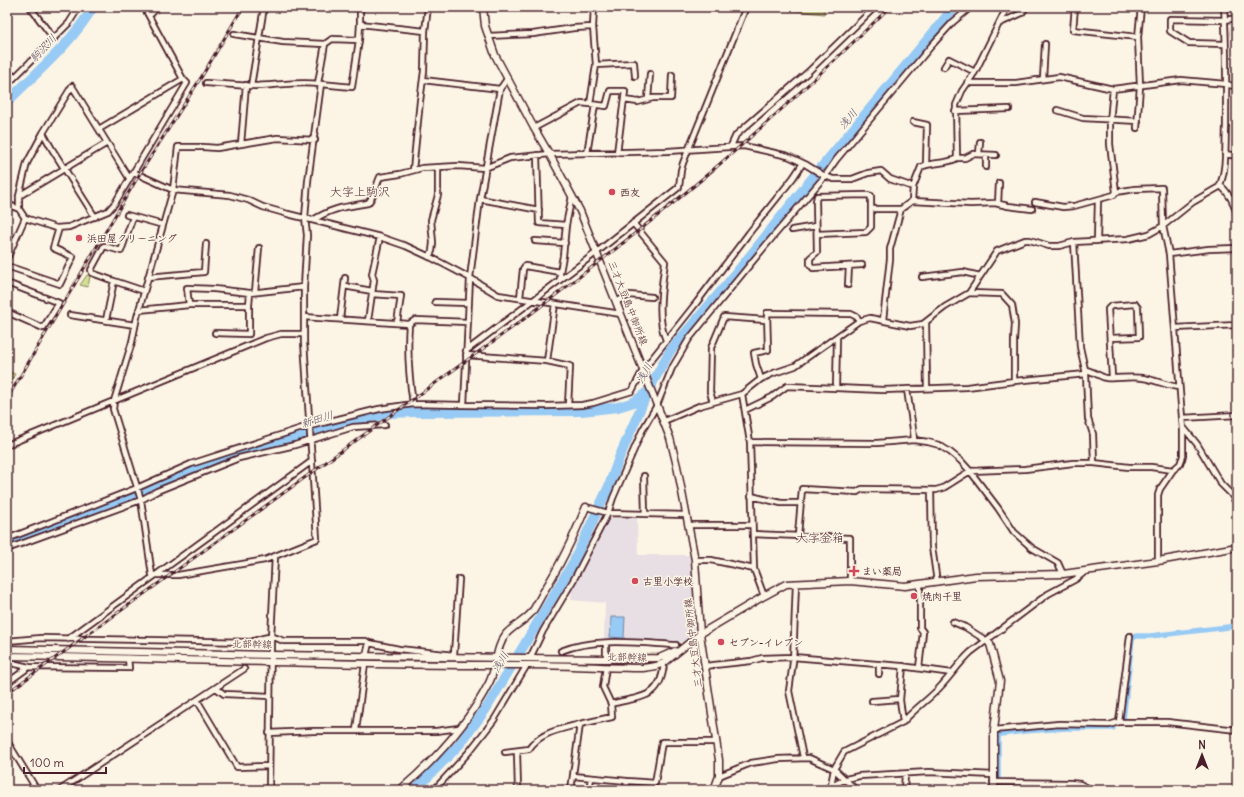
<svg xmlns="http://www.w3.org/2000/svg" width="1244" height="797" font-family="Delius,'Klee One',sans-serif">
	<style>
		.built { fill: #e7dfe3 }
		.green { fill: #d2e093; stroke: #8e805f }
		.water { fill: #97caf4; stroke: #7886a4 }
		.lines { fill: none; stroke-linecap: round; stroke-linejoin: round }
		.canal { stroke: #97caf4; stroke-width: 5.5 }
		.river { stroke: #97caf4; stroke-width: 10 }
		.street-casing { stroke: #4a1f2b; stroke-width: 8 }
		.secondary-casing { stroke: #4a1f2b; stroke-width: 9 }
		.street { stroke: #fcf5e5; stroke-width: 4.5 }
		.secondary { stroke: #fcf5e5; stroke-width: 6 }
		.rail-casing { stroke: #4a1f2b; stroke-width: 3 }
		.rail { stroke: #fcf5e5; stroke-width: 1.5; stroke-dasharray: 4.5; stroke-linecap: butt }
		.poi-dot { fill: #d1495b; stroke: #fcf5e5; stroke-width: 1.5 }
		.labels { text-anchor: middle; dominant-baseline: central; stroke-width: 3; stroke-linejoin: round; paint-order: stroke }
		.poi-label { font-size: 10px; font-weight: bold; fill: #4a1f2b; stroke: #fcf5e5; text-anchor: start }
		.street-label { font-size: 10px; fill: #4a1f2b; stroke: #fcf5e5 }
		.water-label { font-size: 11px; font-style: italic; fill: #615267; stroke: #fcf5e5 }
		.quarter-label { font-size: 12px; fill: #4a1f2b; stroke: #fcf5e5 }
	</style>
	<rect width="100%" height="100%" fill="#fcf5e5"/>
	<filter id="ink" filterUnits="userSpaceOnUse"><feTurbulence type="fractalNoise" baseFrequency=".025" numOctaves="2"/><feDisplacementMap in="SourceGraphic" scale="8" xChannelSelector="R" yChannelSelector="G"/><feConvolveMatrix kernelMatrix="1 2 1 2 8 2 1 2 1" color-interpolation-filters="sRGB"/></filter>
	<g filter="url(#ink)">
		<path class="built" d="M609 518H637L638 555H691L694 575 696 629H694V632L683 642 605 640 604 638 605 603 571 600 572 587Z"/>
		<path class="green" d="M777 7H824V14L777 9Z
			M87 275 90 276 88 287 80 285Z
			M7 371 15 374 7 389Z"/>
		<path class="water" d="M611 617H625L624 638 610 637Z"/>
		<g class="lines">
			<path class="canal" d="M1123 720 1132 639 1136 636H1150L1237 626
				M998 779V736L1001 734 1024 731 1066 728H1113
				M998 785V790"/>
			<path class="river" d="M7 102C37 72 72 43 93 7
				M7 545 145 493 186 473 216 462 305 434 348 423 391 413 414 412 582 411 618 407 634 402 646 393
				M415 790 459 745 486 709 573 563 609 486 619 458 648 391 670 351 729 282 806 186 952 10 956 7"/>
			<g class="street-casing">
				<path id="street" d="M30 7 54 39
					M360 7V24
					M594 7 593 27 596 65 590 104 606 106 610 91H625L617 153
					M1075 7 1073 30 1138 37
					M149 16 158 7
					M1000 23 1022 13 1026 7
					M234 34 283 42 325 44 318 83
					M488 36 533 34 574 28 593 27
					M325 44 332 39 359 40
					M1225 44 1189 43 1170 31V19L1225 20 1237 18
					M596 65 634 63 635 76
					M944 67 949 59 975 72
					M7 69 14 78
					M1043 79 1045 44
					M423 80 500 89
					M206 83 251 86 264 7
					M967 83H1016L1059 77 1113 89 1181 80 1226 84 1237 87
					M7 85 69 23 79 7
					M246 85 241 144 277 138 315 140
					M251 86C274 86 297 81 319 84
					M1113 89 1110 122V144L1116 192 1135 189 1162 188 1163 226 1169 254 1183 430V456L1180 464 1173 470 1160 489 1158 495V561
					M648 99 650 74
					M624 100 638 102 653 98H671L672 75
					M1057 110 1083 118 1138 121
					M955 111 1009 109
					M913 122 927 125 926 165
					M534 128 581 103 590 104
					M1137 128 1140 86 1138 37 1141 7
					M99 129 183 79
					M43 133 52 149 95 217
					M241 144 217 148 203 147H178L173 190 137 317 132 342 114 401 113 409 141 500 152 575H178L265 560 317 539 304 342V287L307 235 305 218 308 181 321 84 352 87 359 40 360 24 425 31
					M731 146 736 135 808 72 875 7
					M587 153 595 105
					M979 154 980 142
					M1225 154 1237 156
					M537 155 539 223 566 225 572 196
					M957 158H965L973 154 996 155
					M986 167V155
					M413 170 420 101 424 71 425 31 428 7
					M133 172 173 190 230 195 248 200 263 207 288 214 380 237 406 246 432 258 470 278 488 289 498 295 621 314
					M129 178 72 86 43 133 27 163 19 196V209L25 218 56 228 69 227 108 211 115 203 187 83 183 79 144 7
					M1220 185C1229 193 1234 202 1237 214
					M19 196 107 143
					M480 199 539 210
					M912 201 971 204 995 203 1008 206 1032 209
					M1035 202 1063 207 1074 206 1114 195 1116 192
					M7 204 19 209
					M998 204 999 183
					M872 209H901
					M127 215 163 225
					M133 217 121 251 104 246 91 270 92 273 114 281 144 291
					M313 220C334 207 346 207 368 203 375 195 376 186 380 177L400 174 422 168 458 166 485 168 510 158 550 154 668 151 744 146 788 156 805 164 823 175 833 179H852L868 173 881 171 890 179 913 187
					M633 223 665 262C662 286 656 318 666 340
					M792 230 816 226
					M817 234 866 232 871 227V196L867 195 817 196 816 201 817 252 810 258V264L813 268 862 265
					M535 241 565 243
					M1097 241 1098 200
					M1169 254 1209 249 1237 248
					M429 257 432 251 433 243 431 220 438 195V168
					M7 259 25 218
					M7 266 60 284 73 257 53 248 59 228
					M560 272 563 256 566 225
					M148 277 204 272 206 244
					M922 277 963 272 980 276
					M7 283 59 303 43 328 7 312
					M848 285 849 266
					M344 286 372 291
					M255 292 259 248
					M969 293 1002 294 1012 305 1015 324 1014 340V381
					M372 294 401 296 397 323
					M520 298 523 269 525 266 560 272V280
					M435 302 469 303
					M616 302 629 295 652 297
					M189 305 187 288 214 289 250 293 304 287
					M139 310 189 305H249L250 293
					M70 315 135 325
					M304 317 409 324
					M340 319 345 278
					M106 320 114 281
					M883 320 890 259V249L901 209 912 201 913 187 921 167C933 161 947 165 957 158L956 105 962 91 975 72 1007 7
					M368 321 374 280 372 274 380 237
					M468 322 415 320 409 324C407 351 409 377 413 404L464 405 470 278 480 199 500 89 507 79
					M926 322 927 388
					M1175 328 1237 325
					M215 333 249 334V305
					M837 337 836 388 883 390 967 387 1014 381 1086 374 1080 347 1074 242
					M1110 338 1139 337 1138 308 1135 304 1111 306 1108 309 1112 377
					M466 351 597 252 679 187 681 170 683 163 746 7
					M466 355 547 361 570 366 568 405
					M547 361 555 304
					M1086 370C1093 371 1100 377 1106 378 1118 379 1130 376 1143 378 1156 380 1167 386 1179 387
					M1086 374 1088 419 1093 434 1094 463
					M761 379 756 364 754 353 768 350 767 313 851 314 857 317 859 321
					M907 389C909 406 913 423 914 440
					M742 394 750 442 754 569 764 596
					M713 402 710 392 711 348 724 317 766 320
					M464 405 546 406 582 405 593 403 632 391 643 370 697 302 749 233 793 178 803 163
					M745 410 772 397 787 386 836 388
					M1182 418 1237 415
					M664 421 699 406 742 394 761 379 774 373 795 366 859 321 870 318 910 326 923 324 945 307 969 293 997 251 1025 240H1030L1049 246H1059L1074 242 1128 239 1149 234 1163 226 1193 202 1219 187C1227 171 1225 145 1226 127 1226 87 1227 47 1224 7
					M1183 427 1197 444 1221 484 1231 494 1237 504
					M750 442 877 443 914 440 928 442 939 445 950 452 961 461 970 471 998 508 1014 532 1032 548 1058 563 1063 574
					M7 445 266 338 281 334H304
					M644 476 645 514
					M931 490 932 547 937 582
					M751 496 781 503H800
					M590 508 608 513 686 515
					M688 525H752
					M753 534 850 538V581
					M798 535 802 489 857 492 862 489 936 490 943 488 970 471 1025 469 1073 463H1094L1129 467H1151L1173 470
					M7 539 137 488 191 464 302 428 379 409 413 404
					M7 549 141 500 157 491 239 458 295 445 353 427 385 425
					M695 560H711L754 569
					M796 583 793 662 789 691 803 757
					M953 622 965 627 987 641
					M68 639 312 461
					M7 641 41 638 251 642C262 638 272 634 283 641H366L369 643 399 649 454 655 459 579
					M561 651C594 637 640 643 676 645
					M366 656 369 643
					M530 658 543 631 574 579 608 513 613 498 642 431 657 405 672 368 689 339 766 245 825 176 836 160 932 45 953 22 971 7
					M606 659V643
					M7 662 29 667 129 668 128 658
					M705 666 751 661 762 658 793 657 901 666 952 673
					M606 667 603 687 611 704
					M919 668 923 632 920 628V584
					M879 674V664
					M7 683 29 667
					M216 688 224 694 270 696
					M197 700 237 767 269 766
					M872 701 900 699
					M903 722 900 700 903 666
					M1119 722H1167L1237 730
					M356 730 365 664
					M994 730 1059 724 1109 725 1119 722 1130 636
					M269 733 313 731H436L459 728
					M7 741 37 790
					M517 751 518 790
					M505 752 529 749C540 732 562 729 580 724
					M573 776 627 781
					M719 776 751 763 778 759 809 758 834 769 856 790
					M993 782 1070 783 1080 784 1092 790
					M831 785 834 769 844 752 903 722C915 708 930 699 942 685 952 674 960 662 971 652L1048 594 1076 579 1086 571
					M60 790 244 669
					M269 790 271 637 275 556
					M434 790 469 752 494 720 527 665
					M571 790 580 724 612 717 611 704C639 696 661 701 664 663
					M589 790 591 778
					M626 790 627 781 655 783 662 742H716
					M823 790 846 779 859 776 929 772 994 775
					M904 790 905 774"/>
			</g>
			<g class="secondary-casing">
				<path id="secondary" d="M483 7 485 26 495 55 534 128 551 157 580 211 670 438 677 466 695 560 700 634 719 760V776L714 790
					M987 641 990 644 1000 681 994 730V790
					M7 649 271 655 606 659 659 658 675 651
					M7 656C181 659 354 666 528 665 567 665 605 668 643 668L656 666 664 663 700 634 764 596 786 584 850 581 905 586 976 576 1063 574 1158 561 1237 547
					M400 790C435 760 468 724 489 683 497 668 495 648 506 634 513 626 525 621 532 612 536 606 540 598 544 591 561 564 574 536 586 507"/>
			</g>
			<use href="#street" class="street"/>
			<use href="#secondary" class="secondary"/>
			<g class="rail-casing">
				<path id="rail" d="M7 399 139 175 202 76 243 7
					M7 693 524 319C589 270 653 221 714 169 775 117 833 62 890 7"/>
			</g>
			<use href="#rail" class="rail"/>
		</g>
	</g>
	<g class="poi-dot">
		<circle cx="612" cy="192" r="4"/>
		<circle cx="79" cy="238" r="4"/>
		<path d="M852 565h4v4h4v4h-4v4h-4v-4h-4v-4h4z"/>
		<circle cx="635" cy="581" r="4"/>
		<circle cx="914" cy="596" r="4"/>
		<circle cx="721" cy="642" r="4"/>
	</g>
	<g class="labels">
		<g class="poi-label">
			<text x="620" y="192">西友</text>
			<text x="87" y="238">浜田屋クリーニング</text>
			<text x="862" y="571">まい薬局</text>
			<text x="643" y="581">古里小学校</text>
			<text x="922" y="596">焼肉千里</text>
			<text x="729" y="642">セブン-イレブン</text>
		</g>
		<g class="street-label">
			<text transform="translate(628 303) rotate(68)">三才大豆島中御所線</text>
			<text transform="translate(693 643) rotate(-97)">三才大豆島中御所線</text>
			<text transform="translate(252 644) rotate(1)">北部幹線</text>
			<text transform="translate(627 657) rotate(1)">北部幹線</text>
		</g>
		<g class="water-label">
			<text transform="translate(43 48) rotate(-47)">駒沢川</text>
			<text transform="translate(848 119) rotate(-50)">浅川</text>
			<text transform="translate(644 373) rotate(-62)">浅川</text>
			<text transform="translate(317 419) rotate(-17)">新田川</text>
			<text transform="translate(500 662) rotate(-59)">浅川</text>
		</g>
		<g class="quarter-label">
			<text x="360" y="191">大字上駒沢</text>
			<text x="820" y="537">大字金箱</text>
		</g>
	</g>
	<rect width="1244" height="797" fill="none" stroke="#fcf5e5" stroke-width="24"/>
	<rect x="12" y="12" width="1220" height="773" fill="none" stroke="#4a1f2b" stroke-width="1.5" filter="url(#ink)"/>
	<g transform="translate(1202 755)" stroke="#fcf5e5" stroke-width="3" paint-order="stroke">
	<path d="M0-3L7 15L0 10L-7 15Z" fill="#4a1f2b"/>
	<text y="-6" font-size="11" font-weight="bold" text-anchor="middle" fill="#4a1f2b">N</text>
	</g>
	<path d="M24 767v6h82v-6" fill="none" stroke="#4a1f2b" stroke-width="2"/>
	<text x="30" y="767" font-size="12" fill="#4a1f2b" stroke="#fcf5e5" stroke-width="3" paint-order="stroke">100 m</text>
</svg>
